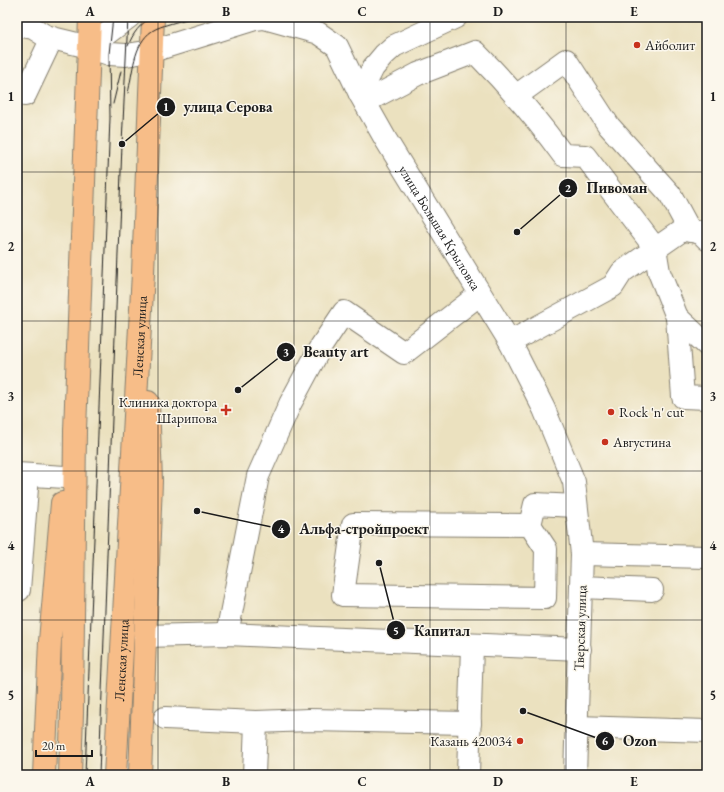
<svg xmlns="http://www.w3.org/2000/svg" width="724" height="792" font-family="'EB Garamond',serif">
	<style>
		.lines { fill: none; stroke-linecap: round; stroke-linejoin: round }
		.minor-casing { stroke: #847e6e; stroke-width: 24 }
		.major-casing { stroke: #847e6e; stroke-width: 24 }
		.minor { stroke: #fff; stroke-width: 22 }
		.major { stroke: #f7bd88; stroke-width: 22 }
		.tram { stroke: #1c1c1c; stroke-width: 1 }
		.grid { fill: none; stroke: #1c1c1c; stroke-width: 1; stroke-opacity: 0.55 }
		.poi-dot { fill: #c8321e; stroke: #fbf7ec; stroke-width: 1.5 }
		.labels { text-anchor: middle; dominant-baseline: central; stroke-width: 3; stroke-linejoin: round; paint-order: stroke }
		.poi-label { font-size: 14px; fill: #1c1c1c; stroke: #fbf7ec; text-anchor: start }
		.street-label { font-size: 14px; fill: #1c1c1c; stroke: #fbf7ec }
		.leader { fill: none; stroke: #1c1c1c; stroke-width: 1.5 }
		.callout-dot { fill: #1c1c1c; stroke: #fbf7ec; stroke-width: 1.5 }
		.mark-label { font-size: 12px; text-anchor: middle; font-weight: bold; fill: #fff }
		.callout-label { font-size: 15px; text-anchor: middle; font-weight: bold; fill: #1c1c1c; stroke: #fbf7ec; stroke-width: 3; stroke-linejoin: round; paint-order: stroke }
		.neatline { fill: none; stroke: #1c1c1c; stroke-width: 1.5 }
		.grid-label { font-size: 13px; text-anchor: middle; font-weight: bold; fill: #1c1c1c }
	</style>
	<rect width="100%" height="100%" fill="#fbf7ec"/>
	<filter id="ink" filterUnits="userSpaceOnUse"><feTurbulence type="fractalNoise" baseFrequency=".025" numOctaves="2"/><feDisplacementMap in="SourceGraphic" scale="8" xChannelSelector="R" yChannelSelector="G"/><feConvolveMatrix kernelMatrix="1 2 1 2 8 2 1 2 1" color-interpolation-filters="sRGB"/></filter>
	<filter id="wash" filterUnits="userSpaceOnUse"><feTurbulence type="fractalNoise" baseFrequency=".012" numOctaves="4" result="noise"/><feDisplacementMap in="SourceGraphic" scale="16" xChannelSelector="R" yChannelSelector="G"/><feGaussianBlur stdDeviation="0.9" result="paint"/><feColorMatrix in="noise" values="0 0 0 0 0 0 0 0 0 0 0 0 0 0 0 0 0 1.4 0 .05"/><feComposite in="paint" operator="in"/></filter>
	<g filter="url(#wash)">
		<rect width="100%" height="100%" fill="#ebe1bf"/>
	</g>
	<g filter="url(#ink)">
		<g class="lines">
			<g class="minor-casing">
				<g id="minor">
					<path id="s1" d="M264 18 318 33 337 46 360 94 386 140 510 342 544 409 574 482 582 554 575 775"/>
					<path d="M17 25 33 28 44 35 52 38 89 47 109 54 126 55 152 51 255 19 271 17"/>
					<path d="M89 47 129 17"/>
					<path d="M360 94 373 68 384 55 394 46 456 17"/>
					<path d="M25 95 52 38"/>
					<path d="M516 96 566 60 609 126 670 194 690 231"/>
					<path d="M365 102 418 74 475 52C507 84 536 118 563 155L585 156 655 248 659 272 677 317 683 397 707 398"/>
					<path d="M677 317 707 345"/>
					<path d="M510 342 613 286 622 272 684 229 701 233 707 239"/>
					<path d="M17 474 65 477"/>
					<path d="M530 525 353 524 343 595 545 598 546 549 530 525 535 504 576 506"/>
					<path d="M582 554 707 557"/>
					<path d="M581 587 652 590"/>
					<path d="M17 590H19L28 475"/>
					<path d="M227 634 258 476 290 404 320 348 344 312 404 353 480 294"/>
					<path d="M145 636 227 634 580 649"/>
					<path d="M165 718 256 722 309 720 470 723"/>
					<path d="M576 727 707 731"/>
					<path d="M254 775 256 722"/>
					<path d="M468 775 472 645"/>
				</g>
			</g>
			<g class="major-casing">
				<g id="major">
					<path d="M44 775 50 641 62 503"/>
					<path d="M70 775 72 713 75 431 90 17"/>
					<path id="s2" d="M115 775 143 273 153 17"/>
					<path d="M140 775 151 481 148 402"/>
				</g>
			</g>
			<use href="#minor" class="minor"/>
			<use href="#major" class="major"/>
			<path class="tram" d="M128 46C133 33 140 24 152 17
				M128 93C133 73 133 44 152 31 161 25 182 21 193 17
				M113 104 121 71
				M85 775 110 118 109 54 113 17
				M99 775 122 144 128 17"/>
		</g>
	</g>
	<path class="grid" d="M158 17V775M294 17V775M430 17V775M566 17V775M17 172H707M17 321H707M17 471H707M17 620H707"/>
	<g class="poi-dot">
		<circle cx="637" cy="45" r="4"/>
		<path d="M224 404h4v4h4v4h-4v4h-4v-4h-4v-4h4z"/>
		<circle cx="611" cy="412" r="4"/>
		<circle cx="605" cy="442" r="4"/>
		<circle cx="520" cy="741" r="4"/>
	</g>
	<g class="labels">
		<g class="poi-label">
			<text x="645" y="45">Айболит</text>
			<text x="217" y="402" text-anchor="end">Клиника доктора<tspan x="217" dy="16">Шарипова</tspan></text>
			<text x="619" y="412">Rock 'n' cut</text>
			<text x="613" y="442">Августина</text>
			<text x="512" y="741" text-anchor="end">Казань 420034</text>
		</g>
		<g class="street-label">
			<text stroke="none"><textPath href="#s1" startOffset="288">улица Большая Крыловка</textPath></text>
			<text stroke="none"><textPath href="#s2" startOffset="439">Ленская улица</textPath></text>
			<text transform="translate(580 628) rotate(-88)">Тверская улица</text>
			<text stroke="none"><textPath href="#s2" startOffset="115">Ленская улица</textPath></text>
		</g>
	</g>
	<path class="leader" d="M122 144L166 107M517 232L568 188M238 390L286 352M197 511L281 529M379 563L396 630M523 711L605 741"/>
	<g class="callout-dot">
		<circle cx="122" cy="144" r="4"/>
		<circle cx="517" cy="232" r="4"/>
		<circle cx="238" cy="390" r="4"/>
		<circle cx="197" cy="511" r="4"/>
		<circle cx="379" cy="563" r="4"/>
		<circle cx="523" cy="711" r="4"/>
		<circle cx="166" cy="107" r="10"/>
		<circle cx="568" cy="188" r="10"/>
		<circle cx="286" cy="352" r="10"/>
		<circle cx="281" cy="529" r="10"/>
		<circle cx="396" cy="630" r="10"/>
		<circle cx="605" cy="741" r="10"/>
	</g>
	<g class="mark-label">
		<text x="166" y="111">1</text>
		<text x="568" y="192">2</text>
		<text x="286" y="356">3</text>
		<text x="281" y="533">4</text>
		<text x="396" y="635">5</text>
		<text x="605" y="745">6</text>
	</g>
	<g class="callout-label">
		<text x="228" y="112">улица Серова</text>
		<text x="617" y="193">Пивоман</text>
		<text x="336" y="357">Beauty art</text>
		<text x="364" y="534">Альфа-стройпроект</text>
		<text x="442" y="636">Капитал</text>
		<text x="640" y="746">Ozon</text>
	</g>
	<rect width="724" height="792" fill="none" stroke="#fbf7ec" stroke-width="44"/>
	<path d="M36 750v6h56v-6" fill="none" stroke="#1c1c1c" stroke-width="2"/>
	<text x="42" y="750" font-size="12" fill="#1c1c1c" stroke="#fbf7ec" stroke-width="3" paint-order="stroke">20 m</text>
	<rect x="22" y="22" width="680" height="748" class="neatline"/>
	<g class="grid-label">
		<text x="90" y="16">A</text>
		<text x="226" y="16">B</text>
		<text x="362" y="16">C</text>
		<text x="498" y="16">D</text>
		<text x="634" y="16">E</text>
		<text x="11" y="101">1</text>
		<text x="713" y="101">1</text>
		<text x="11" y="251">2</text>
		<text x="713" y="251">2</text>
		<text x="11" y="401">3</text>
		<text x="713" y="401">3</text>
		<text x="11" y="550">4</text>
		<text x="713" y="550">4</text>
		<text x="11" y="700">5</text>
		<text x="713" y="700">5</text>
		<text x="90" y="786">A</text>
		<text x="226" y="786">B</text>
		<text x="362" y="786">C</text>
		<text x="498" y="786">D</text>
		<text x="634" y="786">E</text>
	</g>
</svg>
